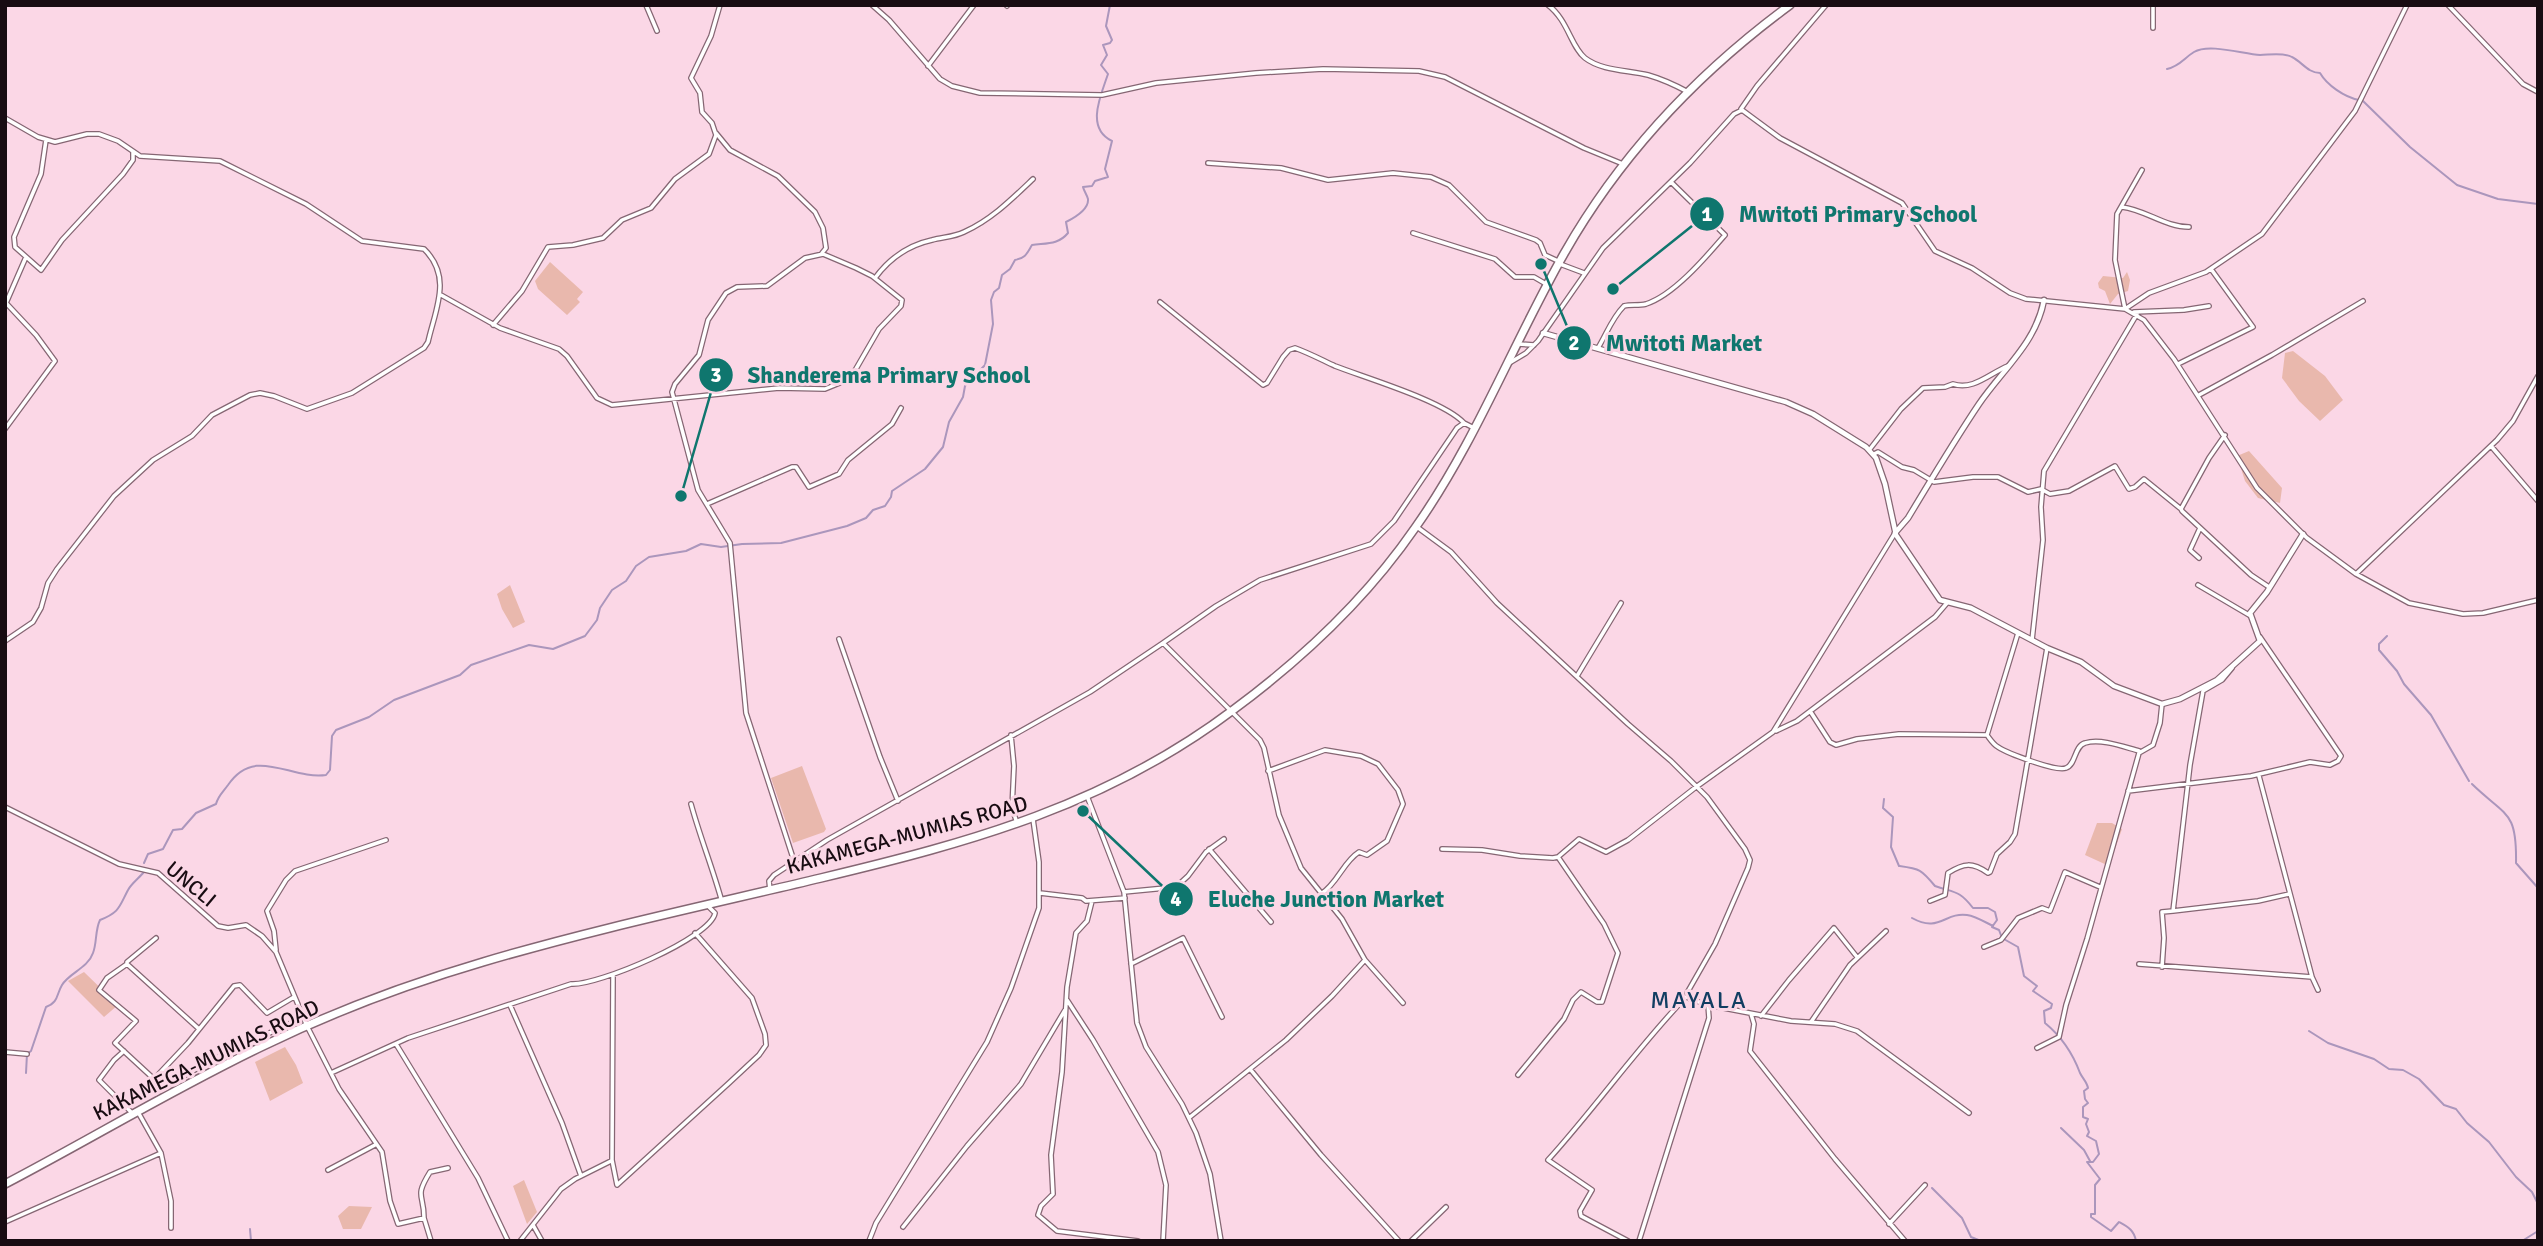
<svg xmlns="http://www.w3.org/2000/svg" width="2543" height="1246" font-family="Signika,sans-serif">
	<style>
		.green { fill: #e9b8ad }
		.lines { fill: none; stroke-linecap: round; stroke-linejoin: round }
		.stream { stroke: #ab96bc; stroke-width: 2 }
		.minor-casing { stroke: #856673; stroke-width: 6 }
		.tertiary-casing { stroke: #856673; stroke-width: 7 }
		.trunk-casing { stroke: #856673; stroke-width: 10 }
		.minor { stroke: #fff; stroke-width: 3.5 }
		.tertiary { stroke: #fff; stroke-width: 4.5 }
		.trunk { stroke: #fff; stroke-width: 7 }
		.labels { text-anchor: middle; dominant-baseline: central; stroke-width: 6; stroke-linejoin: round; paint-order: stroke }
		.street-label { font-size: 21px; fill: #180c12; stroke: #fbd7e6 }
		.quarter-label { font-size: 24px; letter-spacing: 2px; fill: #113e62; stroke: #fbd7e6 }
		.leader { fill: none; stroke: #0f766e; stroke-width: 2.5 }
		.callout-dot { fill: #0f766e; stroke: #fbd7e6; stroke-width: 2.5 }
		.mark-label { font-size: 21px; text-anchor: middle; font-weight: bold; fill: #fff }
		.callout-label { font-size: 23px; text-anchor: middle; font-weight: bold; fill: #0f766e; stroke: #fbd7e6; stroke-width: 6; stroke-linejoin: round; paint-order: stroke }
	</style>
	<rect width="100%" height="100%" fill="#fbd7e6"/>
	<path class="green" d="M550 262 583 292 577 299 580 302 567 315 538 289 535 281Z
		M2127 272 2130 280 2128 291 2118 294 2110 304 2105 291 2099 288 2098 283 2103 276 2123 278Z
		M2293 351 2325 376 2343 400 2320 421 2299 401 2282 378 2285 353Z
		M2249 451 2282 488 2280 503 2258 498 2245 481 2237 456Z
		M510 585 525 622 513 628 502 609 497 594Z
		M802 766 826 829 824 832 793 843 771 778Z
		M2097 823H2112L2122 829 2109 866 2085 855Z
		M84 972 118 1005 104 1017 68 981Z
		M285 1047 296 1065 303 1083 270 1101 255 1062Z
		M524 1180 537 1212 527 1224 513 1186Z
		M349 1206 372 1207 361 1229H343L338 1216Z"/>
	<g class="lines">
		<path class="stream" d="M2167 69C2180 66 2184 58 2194 52 2209 43 2243 54 2260 55 2269 55 2283 52 2292 57 2302 62 2308 73 2320 73 2327 85 2344 97 2359 100
			M2363 101 2410 147 2457 185 2498 199 2538 204
			M2387 636 2379 644V650L2397 671 2404 684 2431 715 2469 781
			M2472 784C2506 817 2517 810 2516 863L2538 888
			M1884 799 1883 808 1893 817 1891 847 1899 866C1920 869 1921 869 1935 886 1955 893 1959 890 1973 908H1988L1995 912 1997 920 1992 927 1999 930 2002 938 2018 947 2024 976 2037 986 2033 991 2052 1004 2051 1008 2044 1011 2045 1023C2062 1037 2073 1054 2080 1073 2083 1079 2087 1082 2088 1088L2084 1091 2085 1099 2088 1103 2083 1107V1117L2088 1119 2086 1124 2089 1132 2087 1136 2096 1141 2099 1154 2093 1162H2087L2100 1179 2095 1185V1214H2091V1217L2111 1231 2119 1222C2128 1227 2134 1230 2136 1241
			M144 863 148 854 163 849 173 830 182 829 196 813 216 804C218 796 223 792 228 785 255 745 290 780 326 775L330 770 332 736 336 730 369 717 394 700 460 675 471 665 529 645 553 649 585 636 597 620 600 608 612 590 626 581 636 566 649 557 686 551 701 544 721 547 742 544 781 543 847 526 866 518 873 510 885 506 891 497 892 491 925 469 943 447 949 422 963 397 965 386 985 365 993 324 991 300 994 292 999 288 1002 275 1010 269 1015 260C1026 258 1027 253 1032 245 1047 243 1058 245 1068 233L1066 222C1074 218 1089 210 1088 199 1087 195 1084 191 1083 187L1092 186 1095 181 1108 177 1105 169 1112 141C1085 128 1101 95 1108 74L1101 65 1107 55 1103 45 1110 43 1112 40 1106 26 1110 5
			M1912 918C1939 933 1945 912 1967 915 1975 916 1985 922 1993 926
			M2309 1031 2328 1043 2374 1059 2389 1069 2403 1070 2419 1079 2444 1105 2456 1109 2467 1123 2489 1142 2516 1177 2532 1192 2538 1204
			M26 1073 27 1054 31 1051 46 1007C59 1002 56 995 62 985 69 973 88 968 93 953 97 943 95 930 100 920 120 912 119 907 128 890 131 884 139 878 144 872
			M2061 1128 2084 1150 2090 1161
			M1932 1188 1962 1218 1971 1237 1981 1241
			M250 1229 251 1241
			M2484 1241H2487
			M2522 1241 2538 1231"/>
		<g class="minor-casing">
			<path id="minor" d="M646 5 657 31
				M872 5 889 20 940 79 952 86 980 93 1102 95 1156 83 1256 73 1323 69 1419 71 1445 77 1584 148 1623 164
				M1006 5 1007 6
				M1548 5C1568 20 1571 47 1585 58 1602 71 1628 70 1648 75 1662 79 1675 85 1688 92
				M2448 5 2523 84 2538 92
				M2153 28V5
				M928 66 974 5
				M1741 109 1757 86 1826 5
				M5 118 38 137 55 142 87 134H99L118 141 140 156 220 161 306 204 362 241 424 249C453 277 435 310 428 342L424 348 352 393 307 409 274 396 260 393 250 395 212 415 192 436 153 460 114 496 57 569 48 583 41 608 33 622 5 641
				M716 133 730 150 778 176 815 212 823 228 826 248 822 253
				M46 140 41 174 14 237 15 247 41 270 62 240 123 174 133 160V152
				M1208 163 1281 168 1328 180 1393 173 1431 177 1449 185 1486 222 1536 240 1540 243 1545 255 1558 261
				M2142 170 2117 214 2115 260 2125 309 2149 293 2206 272 2262 234 2355 111 2407 5
				M2122 207C2146 210 2165 227 2189 227
				M1413 233 1495 259 1515 277H1534L1546 284
				M1560 264 1584 273
				M875 278C889 259 909 245 932 240 943 237 954 237 964 232 991 220 1012 199 1033 179
				M441 295 500 328 559 349 567 356 597 398 612 405 779 388 825 389 847 380 853 374 879 329 901 306 902 300 872 276 856 268 823 254 805 258 767 286 737 287 726 293 708 320 699 355 675 384 672 392 698 490 730 543 746 713 794 861
				M1160 302 1263 385 1267 383 1283 357 1289 350 1295 348C1309 353 1322 360 1335 366 1366 378 1444 401 1464 423
				M2134 312 2184 310 2209 306
				M493 325 522 291 548 247 573 245 603 238 622 220 651 208 675 179 709 154 716 135 712 123 702 112 700 93 691 78 711 36 720 5
				M1518 344 1534 345
				M1598 348C1607 333 1612 318 1624 306 1631 304 1638 306 1646 304 1674 295 1706 257 1725 235L1671 182
				M1511 362 1526 353 1538 341 1603 248 1690 163 1734 114 1742 110 1780 138 1902 203 1935 251 1972 268 2010 293 2026 299 2125 309 2144 320 2174 359 2257 488 2307 538 2356 574 2409 603 2463 614 2483 613 2538 600
				M2178 364 2253 327 2211 269
				M2199 395 2272 355 2363 301
				M5 429 55 361 36 335 6 303 26 257
				M2225 435 2209 458 2181 509 2182 511 2251 575 2269 587
				M2491 446 2538 501
				M1870 449 1901 409 1923 388 1945 387 1953 384C1973 391 1990 373 2008 366
				M1874 454 1878 452 1902 467 1914 470 1934 482 1973 477H1998L2028 492 2041 489 2050 494 2069 491 2115 466 2129 489 2135 487 2144 479 2181 509
				M707 504 792 467H796L809 487 839 474 848 460 892 424 901 408
				M1417 527 1451 552 1497 603 1628 724 1671 761 1707 797 1745 849 1750 860 1748 868 1715 944 1687 993 1690 999 1708 1005 1709 1018 1639 1241
				M2199 558 2190 550 2200 528
				M2356 574 2497 440 2513 421 2538 376
				M2198 585 2249 615
				M839 639 880 757 898 801
				M2032 640 2043 540 2041 507 2044 471 2137 314
				M1163 643 1216 606 1260 580 1371 544 1394 521 1457 428 1464 423 1474 428
				M1577 676 1621 603
				M1810 711 1830 742 1836 745 1857 739 1899 734 1987 735 2018 633
				M1776 731 1797 721 1935 617 1947 603
				M1011 735 1014 766 1012 808 1017 823
				M1987 735C1990 739 1993 744 1998 747 2007 753 2056 772 2066 768 2076 765 2074 746 2085 743 2101 738 2124 747 2139 751
				M1268 771 1325 750 1361 756 1378 764 1398 790 1403 804 1387 841 1367 855 1359 852C1343 862 1338 883 1321 894
				M2259 776 2312 977
				M2128 791 2251 776 2310 762 2330 765 2338 761 2341 756 2260 637
				M1087 796 1124 892 1137 1023 1146 1047 1182 1104 1196 1133 1210 1174 1221 1241
				M691 804C700 837 713 869 722 902
				M5 807 119 864 158 873 218 926 228 928 246 925 262 936 276 952 307 1026 339 1089 382 1152 390 1201 398 1224 424 1218 431 1241
				M1209 849 1271 922
				M1442 849 1482 850 1520 856 1553 858 1558 857 1579 839 1606 852 1628 840 1696 787 1773 732 1895 533
				M770 890 769 881 774 875 827 840 1090 692 1163 643 1260 740 1264 748 1279 815 1301 868 1342 919 1365 960 1403 1003
				M1124 892 1176 887 1188 876 1206 852 1224 839
				M1040 893 1082 898 1086 901 1125 898
				M1092 901 1087 921 1076 933 1067 987 1062 1072 1051 1155 1053 1194 1041 1206 1038 1215 1057 1231 1138 1241
				M1930 901 1945 895 1948 873C1964 863 1972 862 1988 873L1990 872 1997 854 2010 842 2015 834 2047 648
				M2173 911 2258 901 2289 894
				M156 938 127 962V964L199 1029
				M1984 947 2001 940 2018 918 2042 908 2050 911 2065 872 2100 887
				M276 950 274 931 267 911 286 880 295 871 386 840
				M127 964 107 978 99 990 136 1021 115 1043 154 1079 188 1043 234 986 240 985 267 1013 294 997
				M1131 964 1183 938 1222 1017
				M2139 964 2312 977 2318 990
				M2162 967 2164 938 2162 912 2173 911 2190 765 2203 691 2222 680 2232 668
				M613 975 612 1160 617 1185 729 1083 759 1055 766 1045 765 1034 752 998 695 933
				M1067 1000 1093 1040 1158 1152 1166 1185 1163 1241
				M510 1005 562 1123 581 1176
				M1708 1005 1791 1021 1835 1024 1857 1031 1969 1113
				M1751 1014 1754 1024 1750 1051 1835 1159 1905 1241
				M1761 1016 1789 980 1834 928 1857 957
				M1811 1022 1850 965 1886 931
				M396 1044 478 1178 508 1241
				M2037 1048 2059 1037 2066 1005 2087 939 2139 753 2153 745 2160 723 2162 704
				M124 1051 114 1060 99 1080 132 1113
				M5 1052 27 1054
				M1250 1069 1321 1155 1399 1241
				M331 1073 408 1038 571 984C597 986 711 938 715 913L708 906
				M1518 1075 1564 1019 1573 1000 1581 992 1597 1002H1602L1618 953 1604 924 1558 857
				M154 1079 161 1088 222 1055 304 1017
				M138 1112 161 1153 171 1201V1228
				M1190 1117 1286 1040 1332 996 1365 960
				M328 1170 375 1145
				M424 1218C424 1193 414 1198 430 1172L448 1168
				M5 1222 161 1153
				M1889 1224 1925 1185
				M533 1225 542 1241
				M903 1227 967 1146 1021 1084 1065 1010
				M520 1241 561 1189 575 1179 611 1161
				M869 1241 876 1223 987 1042 1011 988 1039 908V862L1033 819
				M1411 1241 1446 1207
				M1628 1241 1581 1216 1580 1211 1592 1190 1548 1160C1596 1107 1637 1048 1686 997"/>
		</g>
		<g class="tertiary-casing">
			<path id="tertiary" d="M1543 333 1786 402 1813 414 1866 447 1876 458 1885 484 1896 535 1940 600 1971 608 2047 648 2081 662 2114 686 2162 704 2180 699 2217 680 2260 641 2250 613 2267 592 2303 534
				M1895 533 1908 518C1931 480 1954 441 1979 404 2003 369 2036 343 2044 300"/>
		</g>
		<g class="trunk-casing">
			<path id="trunk" d="M5 1184C91 1139 175 1088 263 1046 333 1012 408 984 483 962 594 929 708 905 821 878 972 842 1107 805 1233 710 1302 659 1366 599 1415 528 1476 442 1513 343 1565 252 1621 154 1699 72 1790 5"/>
		</g>
		<use href="#minor" class="minor"/>
		<use href="#tertiary" class="tertiary"/>
		<use href="#trunk" class="trunk"/>
	</g>
	<g class="labels">
		<g class="street-label">
			<text transform="translate(907 835) rotate(-15)">KAKAMEGA-MUMIAS ROAD</text>
			<text transform="translate(191 884) rotate(40)">UNCLI</text>
			<text transform="translate(206 1060) rotate(-26)">KAKAMEGA-MUMIAS ROAD</text>
		</g>
		<g class="quarter-label">
			<text x="1699" y="1000">MAYALA</text>
		</g>
	</g>
	<path class="leader" d="M1613 289L1707 214M1541 264L1574 343M681 496L716 375M1083 811L1176 899"/>
	<g class="callout-dot">
		<circle cx="1613" cy="289" r="7"/>
		<circle cx="1541" cy="264" r="7"/>
		<circle cx="681" cy="496" r="7"/>
		<circle cx="1083" cy="811" r="7"/>
		<circle cx="1707" cy="214" r="18"/>
		<circle cx="1574" cy="343" r="18"/>
		<circle cx="716" cy="375" r="18"/>
		<circle cx="1176" cy="899" r="18"/>
	</g>
	<g class="mark-label">
		<text x="1707" y="221">1</text>
		<text x="1574" y="350">2</text>
		<text x="716" y="382">3</text>
		<text x="1176" y="906">4</text>
	</g>
	<g class="callout-label">
		<text x="1858" y="222">Mwitoti Primary School</text>
		<text x="1684" y="351">Mwitoti Market</text>
		<text x="889" y="383">Shanderema Primary School</text>
		<text x="1326" y="907">Eluche Junction Market</text>
	</g>
	<rect width="2543" height="1246" fill="none" stroke="#180c12" stroke-width="14"/>
</svg>
